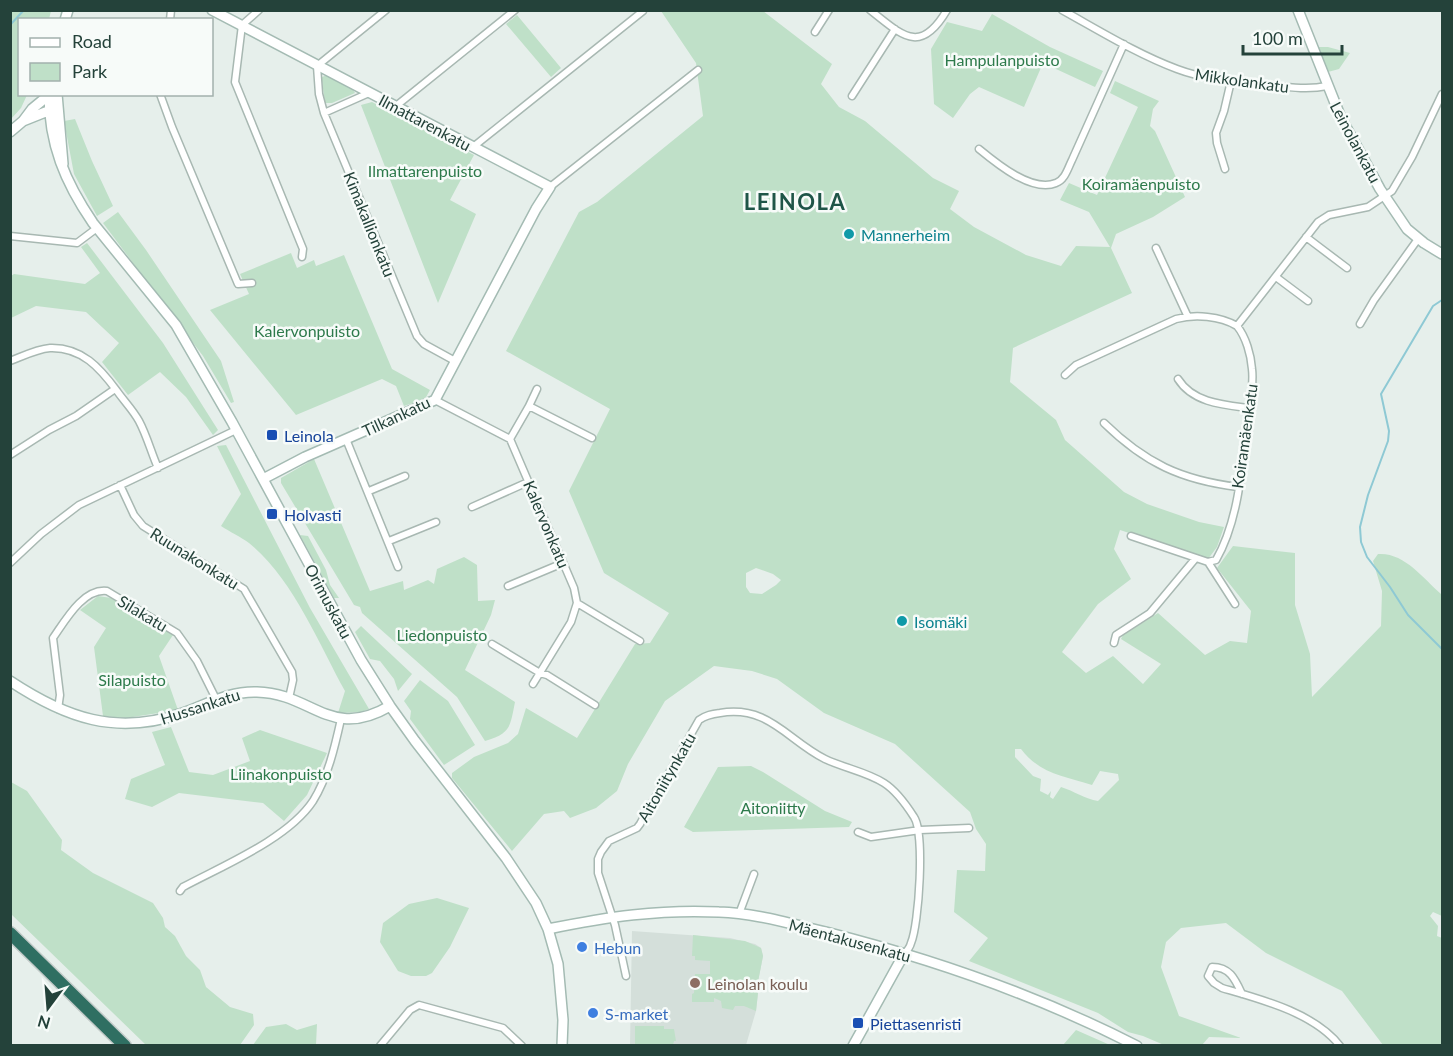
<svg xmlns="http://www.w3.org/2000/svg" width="1453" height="1056" font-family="Lato,sans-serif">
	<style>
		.built { fill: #d4dfda }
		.green { fill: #bfe0c8; fill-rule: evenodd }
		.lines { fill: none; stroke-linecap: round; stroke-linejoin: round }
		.stream { stroke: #8ec9d4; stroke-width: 2 }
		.street-casing { stroke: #a8b8b2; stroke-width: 9 }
		.secondary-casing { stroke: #a4bbb3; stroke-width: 12 }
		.highway-casing { stroke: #c2cac8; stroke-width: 15 }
		.street { stroke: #fff; stroke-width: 6 }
		.secondary { stroke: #fff; stroke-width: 9 }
		.highway { stroke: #2f6f62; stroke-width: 12 }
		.culture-dot { fill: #0f9aa8; stroke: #f7fbf9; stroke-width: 2 }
		.transit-dot { fill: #1a4fb4; stroke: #f7fbf9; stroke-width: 2 }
		.shop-dot { fill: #3f7fe0; stroke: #f7fbf9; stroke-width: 2 }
		.education-dot { fill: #8d6e63; stroke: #f7fbf9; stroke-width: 2 }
		.labels { text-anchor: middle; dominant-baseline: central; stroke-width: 5; stroke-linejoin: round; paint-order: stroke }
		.park-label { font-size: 16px; fill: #2d7a4b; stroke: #f7fbf9 }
		.street-label { font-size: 16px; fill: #24423a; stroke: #f7fbf9 }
		.culture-label { font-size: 16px; fill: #0d838f; stroke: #f7fbf9; text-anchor: start }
		.transit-label { font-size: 16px; fill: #164399; stroke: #f7fbf9; text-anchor: start }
		.shop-label { font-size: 16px; fill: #366cbe; stroke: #f7fbf9; text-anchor: start }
		.education-label { font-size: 16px; fill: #785e54; stroke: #f7fbf9; text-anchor: start }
		.district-label { font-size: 22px; font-weight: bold; letter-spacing: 1.5px; fill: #1f5548; stroke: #f7fbf9 }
	</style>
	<rect width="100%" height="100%" fill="#e6efeb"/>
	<path class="built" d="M632 931 730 938 755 944 761 948 763 956 756 992 758 993 756 1011 746 1045 630 1046Z"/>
	<path class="green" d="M11 10 51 11 49 19 20 20V94L27 95 21 108 11 119Z
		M661 11H763L832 64 821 84 839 107 865 121 933 178 959 191 950 209 974 227 1026 255 1061 266 1076 246 1110 247 1089 212 1060 200 1069 183 1097 195 1138 107 1110 93 1115 81 1159 101 1153 109 1150 126 1155 131 1185 197 1153 217 1116 234 1111 248 1132 293 1013 348 1010 382 1056 420 1065 440 1124 492 1147 504 1199 522 1224 527 1217 547 1208 559 1120 530 1114 549 1131 579 1098 604 1062 652 1086 673 1113 656 1143 684 1161 664 1121 639 1123 635 1158 613 1205 655 1230 641 1247 643 1251 611 1217 568 1233 546 1295 553V605L1310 654 1312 697 1381 626 1382 591 1373 561 1378 554C1404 552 1423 578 1441 594L1442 597V916L1433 912 1430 916 1438 926 1437 936 1442 938V1045H1383L1342 991 1266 953 1226 923 1181 928 1166 942 1161 967 1179 1016 1241 1038 1209 1037 1202 1045H1164L1143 1036 1128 1032 1098 1013 969 961 988 938 954 912 957 870 985 871 986 844 976 829 970 812 895 744 824 713 777 679 752 671 714 666 665 701 628 764 617 791 596 808 570 818 564 811 544 814 512 851 452 778V773L474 757 508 743 518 734 526 708 577 738 635 644 650 643 669 613 604 573 569 491 610 409 506 351 579 212 597 202 703 116 696 63ZM756 568 773 574 781 580 776 585 762 594 750 593 746 587V573ZM1015 749H1021C1040 774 1064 776 1092 785L1100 771 1118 774 1119 780 1098 801C1085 799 1074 791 1061 787L1053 799 1050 797 1051 791 1048 795 1040 791 1041 779 1033 776 1015 757Z
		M992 14 1050 47 1103 71 1095 87 1043 63 1024 107 979 87 970 94 953 118 934 104 931 49 947 22 982 31Z
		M517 15 561 68 551 77 506 24Z
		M1318 47H1328L1350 53 1339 69 1328 72Z
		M327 75 352 88 355 93 332 103H325L322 81V77Z
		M372 102 474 155 450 200 476 214 438 303 361 105Z
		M75 119 92 161 113 206 97 216 74 174 64 121Z
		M118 212 146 250 221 361 234 402 231 403 203 356 103 223Z
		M87 243 163 343 218 430 213 435 186 397 160 372 128 395 102 362 119 343 86 312 36 306 11 318V276L14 274 85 284 100 273 81 247Z
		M291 253 297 268 314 260 316 266 344 255 392 369 430 390 425 399 404 406 396 386 382 379 296 415 210 310 249 294 240 274Z
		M226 445 310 608 369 709 361 712 338 713 345 691C319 644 292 577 249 543 241 537 230 532 221 526L241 494 217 446Z
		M314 459 370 591 403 581 404 590 428 580 434 584 437 569 464 557 477 565 478 601 495 600 491 615 465 670 515 702C510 727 511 733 485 741L457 697 362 613 360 607 354 605 281 483V478Z
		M300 535 308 536 326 570 330 585 339 598H334Z
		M98 596 111 598 173 635 159 656 178 710 126 718 103 716 94 647 106 628 80 610Z
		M361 626 412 674 398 691 394 679 380 661 370 659 355 632Z
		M420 680 448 701 475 745 444 765 410 719 411 711 404 701Z
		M171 727 189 772 213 775 250 761 242 738 260 730 327 753 307 795 284 821 263 803 179 793 152 807 125 799 131 779 165 765 152 732Z
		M751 766 763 772 825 811 852 822 849 827 693 832 684 827 718 767Z
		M11 782 27 791 62 840 61 850 93 873 153 903 163 918 165 927 175 936 186 956 200 970 206 987 230 1007 253 1014 254 1025 240 1045H146L11 914Z
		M437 898 469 908 450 947 432 973 426 976H411L398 971 380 942 383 923 409 904Z
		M693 935 745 941 761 948 763 956 756 992 758 993 756 1011 744 1006H735L733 1010 722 1008 721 1001 714 998V1002H692V994L694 993 695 974H710V961L695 960V956H692Z
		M286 1024 297 1030 317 1024 316 1045H253L266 1027Z
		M635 1026H664V1029H674L676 1041H674L673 1045H635Z
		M1076 1030 1110 1045H1063Z"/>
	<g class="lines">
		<path class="stream" d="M10 25 24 10
			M1442 300 1433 306 1381 394 1389 431 1388 441 1368 495 1360 527 1361 542 1367 557 1390 587 1408 615 1442 649"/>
		<g class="street-casing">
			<path id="street" d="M259 10 242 25 235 82 303 249 302 257
				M386 10 317 66 319 94 324 113 417 336 424 344 455 361
				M870 10C902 35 920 56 947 10
				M1062 10C1100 31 1137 54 1177 69 1206 80 1238 82 1268 85 1287 87 1308 90 1327 86
				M170 20 171 10
				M815 32 829 10
				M160 94 172 127 238 284 252 283
				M852 96 895 29
				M396 106 515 10
				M324 113 369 93
				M473 147 643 11
				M979 149C996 163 1032 193 1056 183 1065 180 1068 168 1072 160L1124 44
				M1225 169 1217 143 1216 133 1224 111 1231 81
				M550 187 698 70
				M10 236 77 243 97 228
				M1306 237 1347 268
				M1156 248 1188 317
				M1276 277 1308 301
				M1360 324 1374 300 1418 239
				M10 361C23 356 37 349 50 348 82 347 100 368 117 391 124 401 133 410 139 421 147 436 151 452 158 468
				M1065 375 1076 365 1176 319C1195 314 1220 316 1237 326
				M1178 379C1193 403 1224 405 1249 408
				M435 400 510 439 574 588 577 603 571 622 533 684
				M529 406 537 389
				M1104 423C1145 463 1181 480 1238 487
				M346 439 398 567
				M510 439 529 406 592 438
				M10 455 49 430 76 416 115 389
				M120 485 134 515 143 526 244 589 292 672 293 680 289 698
				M369 491 405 476
				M472 507 528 482
				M1131 536 1208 562 1235 604
				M389 541 436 522
				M1208 562 1216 560C1240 518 1242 463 1248 416 1250 401 1254 385 1252 369 1251 355 1246 337 1237 326L1318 222 1329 215 1368 207 1392 191 1412 157 1442 94
				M10 563 41 534 79 505 236 430
				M508 586 563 563
				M577 603 640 641
				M1114 643 1116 635 1150 613 1195 559
				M492 644 540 673 547 675 595 705
				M58 709 60 695 53 638C65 621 83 588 107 591L177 633 197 661 216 699
				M858 832 871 837 920 830 969 828
				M180 891 183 887C222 866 288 839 313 801 328 777 335 746 341 719
				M739 914 754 874
				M626 976 615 925 598 873V859L601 852 609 841 637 828 640 824 699 720C706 715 712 714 720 713 769 705 787 740 825 759 844 768 867 772 884 783 895 790 907 806 914 817 925 833 919 924 911 943 910 947 907 951 904 954
				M1242 994C1235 979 1230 967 1212 967L1208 976 1214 983 1222 988C1260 999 1315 1013 1340 1046
				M380 1046 410 1010 419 1005 503 1028 522 1046"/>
		</g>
		<g class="secondary-casing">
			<path id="secondary" d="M212 10 550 187 536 209 435 400 305 457 263 479
				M1298 10 1341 118 1380 189 1407 229 1424 243 1442 254
				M65 20 68 10
				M49 94C49 144 65 182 93 223L176 325 232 422 361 660 390 706 415 741 506 858 536 903 548 929 558 964 563 1020 562 1046
				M57 94 63 164
				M23 121 53 109
				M10 132 23 121 32 109 49 95H53
				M10 681C66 718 116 736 183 713 208 704 229 691 257 692 312 693 330 741 390 706
				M548 929C607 917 659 909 719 912 755 913 791 924 826 932 933 959 1039 996 1137 1046
				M853 1046 904 954"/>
		</g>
		<g class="highway-casing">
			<path id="highway" d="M10 933 125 1046"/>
		</g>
		<use href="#street" class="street"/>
		<use href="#secondary" class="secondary"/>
		<use href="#highway" class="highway"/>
	</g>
	<g class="culture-dot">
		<circle cx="849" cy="234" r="6"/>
		<circle cx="902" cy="621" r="6"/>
	</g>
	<g class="transit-dot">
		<rect x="266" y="429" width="12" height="12" rx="3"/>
		<rect x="266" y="508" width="12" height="12" rx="3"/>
		<rect x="852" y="1017" width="12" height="12" rx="3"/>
	</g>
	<g class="shop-dot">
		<circle cx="582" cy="947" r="6"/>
		<circle cx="593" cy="1013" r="6"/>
	</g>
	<circle class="education-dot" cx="695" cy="983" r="6"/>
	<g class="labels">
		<g class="park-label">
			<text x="1002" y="59">Hampulanpuisto</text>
			<text x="425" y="170">Ilmattarenpuisto</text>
			<text x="1141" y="183">Koiramäenpuisto</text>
			<text x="307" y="330">Kalervonpuisto</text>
			<text x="442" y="634">Liedonpuisto</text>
			<text x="132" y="679">Silapuisto</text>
			<text x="281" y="773">Liinakonpuisto</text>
			<text x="773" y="807">Aitoniitty</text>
		</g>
		<g class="street-label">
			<text transform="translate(1242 80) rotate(8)">Mikkolankatu</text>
			<text transform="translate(425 122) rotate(28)">Ilmattarenkatu</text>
			<text transform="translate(1356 142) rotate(62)">Leinolankatu</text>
			<text transform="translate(370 224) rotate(68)">Kimakallionkatu</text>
			<text transform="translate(396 416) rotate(-25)">Tilkankatu</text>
			<text transform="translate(1244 436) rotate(-82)">Koiramäenkatu</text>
			<text transform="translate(547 524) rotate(67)">Kalervonkatu</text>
			<text transform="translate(195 558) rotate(32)">Ruunakonkatu</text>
			<text transform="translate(329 601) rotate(62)">Orimuskatu</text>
			<text transform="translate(143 613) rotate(31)">Silakatu</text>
			<text transform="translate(200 706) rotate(-18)">Hussankatu</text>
			<text transform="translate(666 777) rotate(-60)">Aitoniitynkatu</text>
			<text transform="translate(850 940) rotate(15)">Mäentakusenkatu</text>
		</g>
		<g class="culture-label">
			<text x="861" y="234">Mannerheim</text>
			<text x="914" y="621">Isomäki</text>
		</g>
		<g class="transit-label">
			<text x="284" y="435">Leinola</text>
			<text x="284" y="514">Holvasti</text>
			<text x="870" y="1023">Piettasenristi</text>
		</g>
		<g class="shop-label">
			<text x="594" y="947">Hebun</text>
			<text x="605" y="1013">S-market</text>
		</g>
		<g class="education-label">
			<text x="707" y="983">Leinolan koulu</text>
		</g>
		<g class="district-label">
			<text x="795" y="201">LEINOLA</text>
		</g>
	</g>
	<rect width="1453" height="1056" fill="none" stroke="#24423a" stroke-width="24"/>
	<rect x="18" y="18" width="195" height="78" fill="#f7fbf9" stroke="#a3b1ad" stroke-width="1.5"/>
	<rect x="30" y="38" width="30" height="9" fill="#ffffff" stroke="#a3b1ad" stroke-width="1.5"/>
	<text x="72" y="48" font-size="18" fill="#24423a">Road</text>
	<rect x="30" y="63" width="30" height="18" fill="#bfe0c8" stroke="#a3b1ad" stroke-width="1.5"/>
	<text x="72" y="78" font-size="18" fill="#24423a">Park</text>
	<g transform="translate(48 1008) rotate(196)" stroke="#f7fbf9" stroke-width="4.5" paint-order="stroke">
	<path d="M0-4.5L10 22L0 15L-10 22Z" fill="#24423a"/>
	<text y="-9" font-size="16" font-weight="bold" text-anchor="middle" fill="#24423a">N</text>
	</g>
	<path d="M1243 45v9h99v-9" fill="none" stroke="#24423a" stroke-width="3"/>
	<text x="1252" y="45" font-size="18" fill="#24423a" stroke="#f7fbf9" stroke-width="4.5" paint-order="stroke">100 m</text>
</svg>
